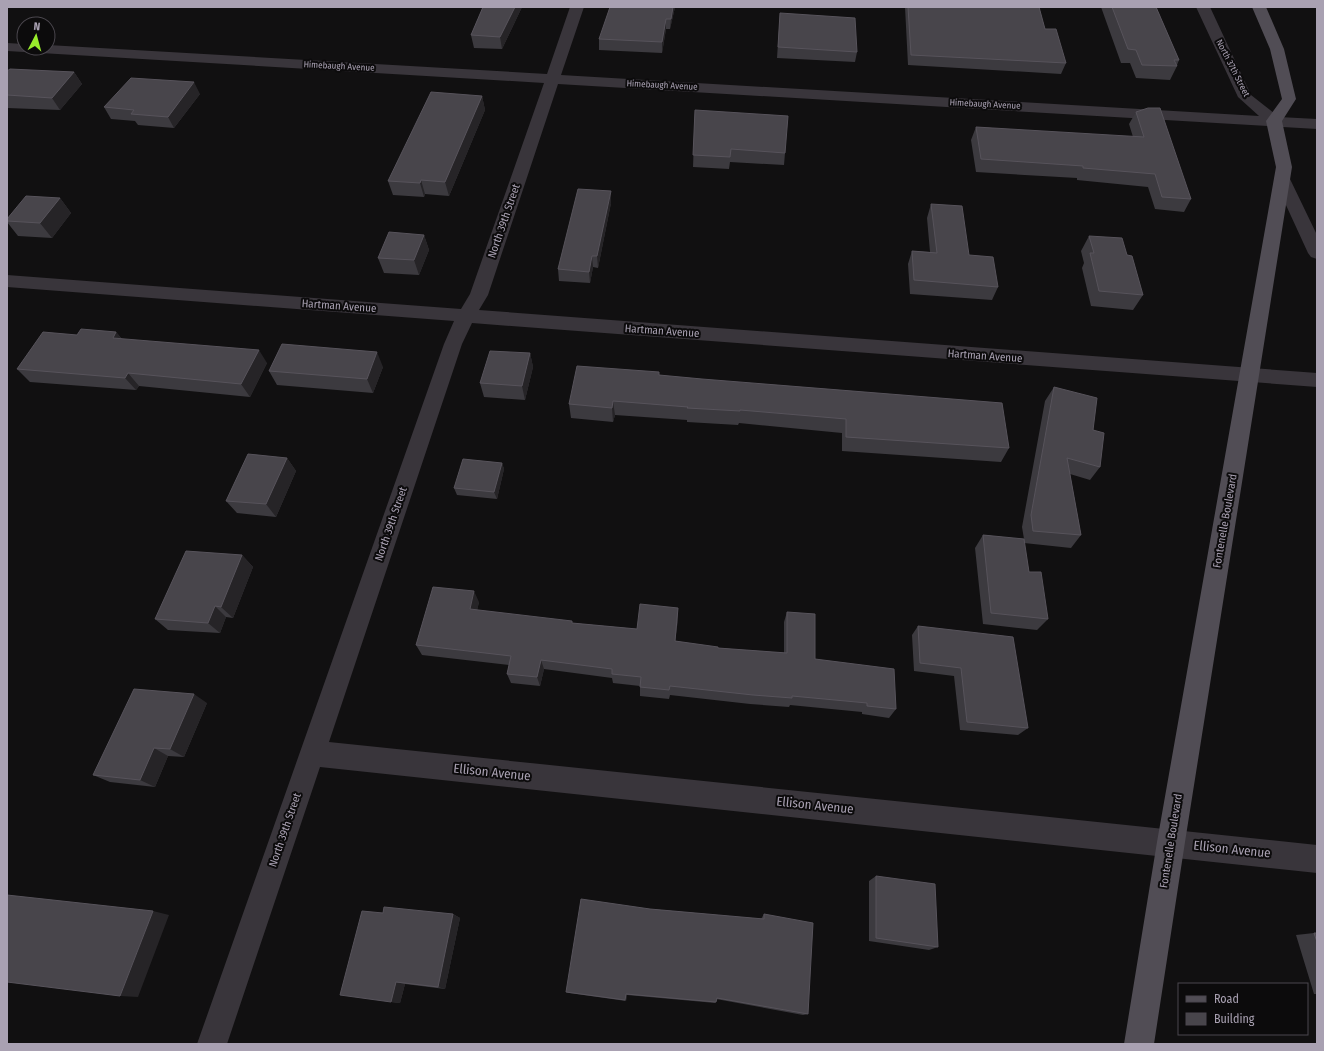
<svg xmlns="http://www.w3.org/2000/svg" width="1324" height="1051" font-family="'Fira Sans Condensed',sans-serif">
	<style>
		.lines { fill: none; stroke-linecap: round; stroke-linejoin: round }
		.minor { fill: #39353b; fill-rule: evenodd }
		.major { fill: #514d55; fill-rule: evenodd }
		.wall { fill: #3c3a3f }
		.shaded-wall { fill: #262427 }
		.building { fill: #48454b; stroke: #57535b }
		.labels { text-anchor: middle; dominant-baseline: central; stroke-width: 4; stroke-linejoin: round; paint-order: stroke }
		.far-street-label { font-size: 9px; fill: #a9a1b2; stroke: #0c0b0c }
		.street-label { font-size: 11px; fill: #a9a1b2; stroke: #0c0b0c }
		.near-street-label { font-size: 13px; fill: #a9a1b2; stroke: #0c0b0c }
	</style>
	<rect width="100%" height="100%" fill="#111011"/>
	<g class="lines">
		<path class="minor" d="M570 7H584L561 75 1259 116 1238 97 1196 7H1210L1251 95 1279 117 1317 119V129L558 84 488 295 479 310 1317 373V387L472 323 462 344 329 742 1317 845V873L320 767 227 1044H197L444 344 454 321 7 287V275L461 309 470 294 544 83 7 51V43L24 44V48H48V45L547 74Z
			M1282 174 1288 175 1290 179 1317 235V259L1311 257 1308 253 1274 179 1276 175Z"/>
		<path class="major" d="M1252 7H1266L1284 49 1296 99 1282 121 1292 167 1185 842 1154 1044H1124L1157 842 1276 167 1266 121 1282 99 1270 49Z"/>
	</g>
	<path class="wall" d="M483 7H522L502 49 474 48 471 35Z
		M675 7 670 29H666L662 53 599 50V39Z
		M905 7H1039L1045 29 1066 63 1061 74 908 65Z
		M1101 7H1156L1179 60 1177 65V66L1170 80 1136 78 1130 63H1121Z
		M780 13 857 52 855 62 777 58Z
		M7 71 74 72 82 84 60 110 7 108Z
		M200 94 174 128 138 125 135 121 111 119 104 107Z
		M482 96 485 110 449 196 425 194 424 197 393 195 388 181Z
		M695 110 785 153 784 165 730 162 729 169 693 167Z
		M1136 112 1191 199 1184 212 1155 209 1148 187 1077 180V178L976 172 971 140 976 127 1133 137 1129 124Z
		M60 198 71 213 52 238 18 236 7 222V219Z
		M611 203 598 268 593 267 590 283 559 281 558 269Z
		M931 204 969 255 998 287 992 300 910 294 908 264 912 251 930 252 927 218Z
		M424 235 429 250 419 275 384 273 378 258Z
		M1089 236 1127 255 1143 295 1133 310 1091 306 1082 268 1084 263 1081 251Z
		M116 332 122 339 267 363 250 397 139 386 136 390 30 382 17 369 77 335Z
		M530 353 533 367 525 400 484 397 480 383Z
		M383 367 373 393 277 385 269 371Z
		M659 375 1009 448 1001 462 842 451V433L739 423 738 425 687 422V420L615 415 613 422 571 418 569 404Z
		M1054 387 1093 430 1100 467 1090 480 1070 474 1081 535 1071 548 1024 543 1029 572 1048 619 1037 630 983 624 975 548 983 535 1024 539 1022 527 1045 401Z
		M287 458 296 471 276 517 237 513 226 501Z
		M502 463 504 469 497 499 457 495 454 488Z
		M242 555 253 567 233 618 226 617 220 633 168 630 155 619Z
		M479 602 477 610 572 623 637 629 678 608V619L675 641 718 648 784 653V622L787 612 815 659 896 709 889 718 862 714V712L790 705 789 707 750 704 670 695 669 699 640 696V686L613 683 612 678 544 669 540 686 511 683 507 674 509 665 422 655 416 645Z
		M918 626 1028 728 1018 735 960 730 954 676 914 671 912 635Z
		M207 703 184 757 168 756 155 787 110 782 93 775Z
		M876 876 938 947 929 950 869 941V881Z
		M650 909 761 919 764 914 808 1014 803 1015 716 999V1002L715 1003 627 995 626 1001 569 993 566 992Z
		M383 913 453 914 460 918 445 989 405 984 400 1003 391 1002Z
		M1314 933H1317V994H1314L1296 935Z"/>
	<path class="shaded-wall" d="M515 7H522L502 49 500 37Z
		M673 7H675L670 29 671 19Z
		M666 19V29L662 53V42Z
		M74 72 82 84 60 110 52 98Z
		M194 82 200 94 174 128 168 117Z
		M482 96 485 110 449 196 445 182Z
		M421 180 425 194 424 197 420 183Z
		M611 191V203L598 268 597 256Z
		M60 198 71 213 52 238 40 223Z
		M424 235 429 250 419 275 414 260Z
		M592 256 593 267 590 283 589 272Z
		M116 332 127 345 113 338Z
		M259 350 267 363 250 397 241 384Z
		M377 352 383 367 373 393 367 379Z
		M530 353 533 367 525 400 522 386Z
		M128 373 139 386 136 390 125 378Z
		M613 401 615 415 613 422 612 408Z
		M287 458 296 471 276 517 266 504Z
		M502 463 504 469 497 499 494 492Z
		M242 555 253 567 233 618 221 607Z
		M474 591 479 602 475 620 470 609Z
		M215 606 226 617 220 633 208 623Z
		M678 608V619L674 651 675 641Z
		M541 660 544 669 540 686 537 677Z
		M194 694 207 703 184 757 170 749Z
		M154 748 168 756 155 787 140 780Z
		M153 911 169 915 138 997 120 996Z
		M453 914 460 918 445 989 438 987Z
		M396 982 405 984 400 1003 391 1002Z
		M626 994 627 995 626 1001 625 1000Z"/>
	<path class="building" d="M483 7H515L500 37 471 35Z
		M610 7H673L671 19H666L662 42 599 39Z
		M908 7H1039L1045 29H1056L1066 63 911 55Z
		M1112 7H1156L1179 60H1174L1177 66 1142 65 1136 50 1128 49Z
		M780 13 855 18 857 52 778 47Z
		M10 69 74 72 52 98 7 95V71Z
		M131 78 194 82 168 117 131 114 134 110 104 107Z
		M431 92 482 96 445 182 421 180 420 183 388 181Z
		M1148 108H1160L1191 199 1162 197 1155 174 1083 168V166L981 159 976 127 1144 137 1136 112Z
		M695 110 788 116 785 153 731 149 730 157 693 155Z
		M578 189 611 191 597 256H592L589 272 558 269Z
		M26 196 60 198 40 223 7 221V219Z
		M931 204 962 206 969 255 993 257 998 287 914 280 912 251 937 253Z
		M389 232 424 235 414 260 378 258Z
		M1089 236 1122 238 1127 255 1132 256 1143 295 1099 291 1090 253H1094Z
		M81 329 116 332 113 338 259 350 241 384 128 373 125 378 17 369 43 332 77 335Z
		M282 344 377 352 367 379 269 371Z
		M490 351 530 353 522 386 480 383Z
		M577 366 659 372V375L702 379 1002 403 1009 448 846 437V419L740 410V411L687 408 688 407 613 401 612 408 569 404Z
		M1054 387 1097 398 1093 430 1104 433 1100 467 1067 458 1081 535 1033 531 1031 515Z
		M248 454 287 458 266 504 226 501Z
		M463 459 502 463 494 492 454 488Z
		M983 535 1024 539 1029 572H1041L1048 619 991 613Z
		M186 551 242 555 221 607 215 606 208 623 155 619Z
		M433 587 474 591 470 609 572 621V623L637 629 640 604 678 608 675 641 718 647V648L787 653V612L815 614V659L894 669 896 709 867 706V703L792 696V698L753 695 670 686 669 690 640 687 641 677 612 674V669L541 660 537 677 507 674 511 656 416 645Z
		M918 626 1013 637 1028 728 967 722 961 668 920 663Z
		M134 689 194 694 170 749 154 748 140 780 93 775Z
		M876 876 935 884 938 947 876 938Z
		M7 895 153 911 120 996 7 982Z
		M581 899 650 909 764 919V914L813 923 808 1014 717 998 716 1002 626 994 625 1000 566 992Z
		M384 907 453 914 438 987 396 982 391 1002 340 995 362 911 383 913Z
		M1314 933H1317V942Z"/>
	<g class="labels">
		<g class="far-street-label">
			<text transform="translate(339 66) rotate(3)">Himebaugh Avenue</text>
			<text transform="translate(1233 68) rotate(63)">North 37th Street</text>
			<text transform="translate(662 85) rotate(3)">Himebaugh Avenue</text>
			<text transform="translate(985 104) rotate(3)">Himebaugh Avenue</text>
		</g>
		<g class="street-label">
			<text transform="translate(504 221) rotate(-71)">North 39th Street</text>
			<text transform="translate(339 306) rotate(4)">Hartman Avenue</text>
			<text transform="translate(662 331) rotate(4)">Hartman Avenue</text>
			<text transform="translate(985 356) rotate(4)">Hartman Avenue</text>
			<text transform="translate(1225 521) rotate(-80)">Fontenelle Boulevard</text>
			<text transform="translate(391 524) rotate(-71)">North 39th Street</text>
			<text transform="translate(285 830) rotate(-71)">North 39th Street</text>
			<text transform="translate(1171 841) rotate(-81)">Fontenelle Boulevard</text>
		</g>
		<g class="near-street-label">
			<text transform="translate(492 772) rotate(6)">Ellison Avenue</text>
			<text transform="translate(815 805) rotate(6)">Ellison Avenue</text>
			<text transform="translate(1232 849) rotate(6)">Ellison Avenue</text>
		</g>
	</g>
	<rect width="1324" height="1051" fill="none" stroke="#a9a1b2" stroke-width="16"/>
	<rect x="1178" y="983" width="130" height="52" fill="#0c0b0c" stroke="#4b474e"/>
	<rect x="1186" y="996" width="20" height="6" fill="#514d55" stroke="#4b474e"/>
	<text x="1214" y="1003" font-size="12" fill="#a9a1b2">Road</text>
	<rect x="1186" y="1013" width="20" height="12" fill="#48454b" stroke="#4b474e"/>
	<text x="1214" y="1023" font-size="12" fill="#a9a1b2">Building</text>
	<g transform="translate(36 36) rotate(6)"><circle r="19" fill="#0c0b0c" stroke="#4b474e"/>
	<path d="M0-3L7 15L0 10L-7 15Z" fill="#99ed2c"/>
	<text y="-6" font-size="11" font-weight="bold" text-anchor="middle" fill="#a9a1b2">N</text>
	</g>
</svg>
